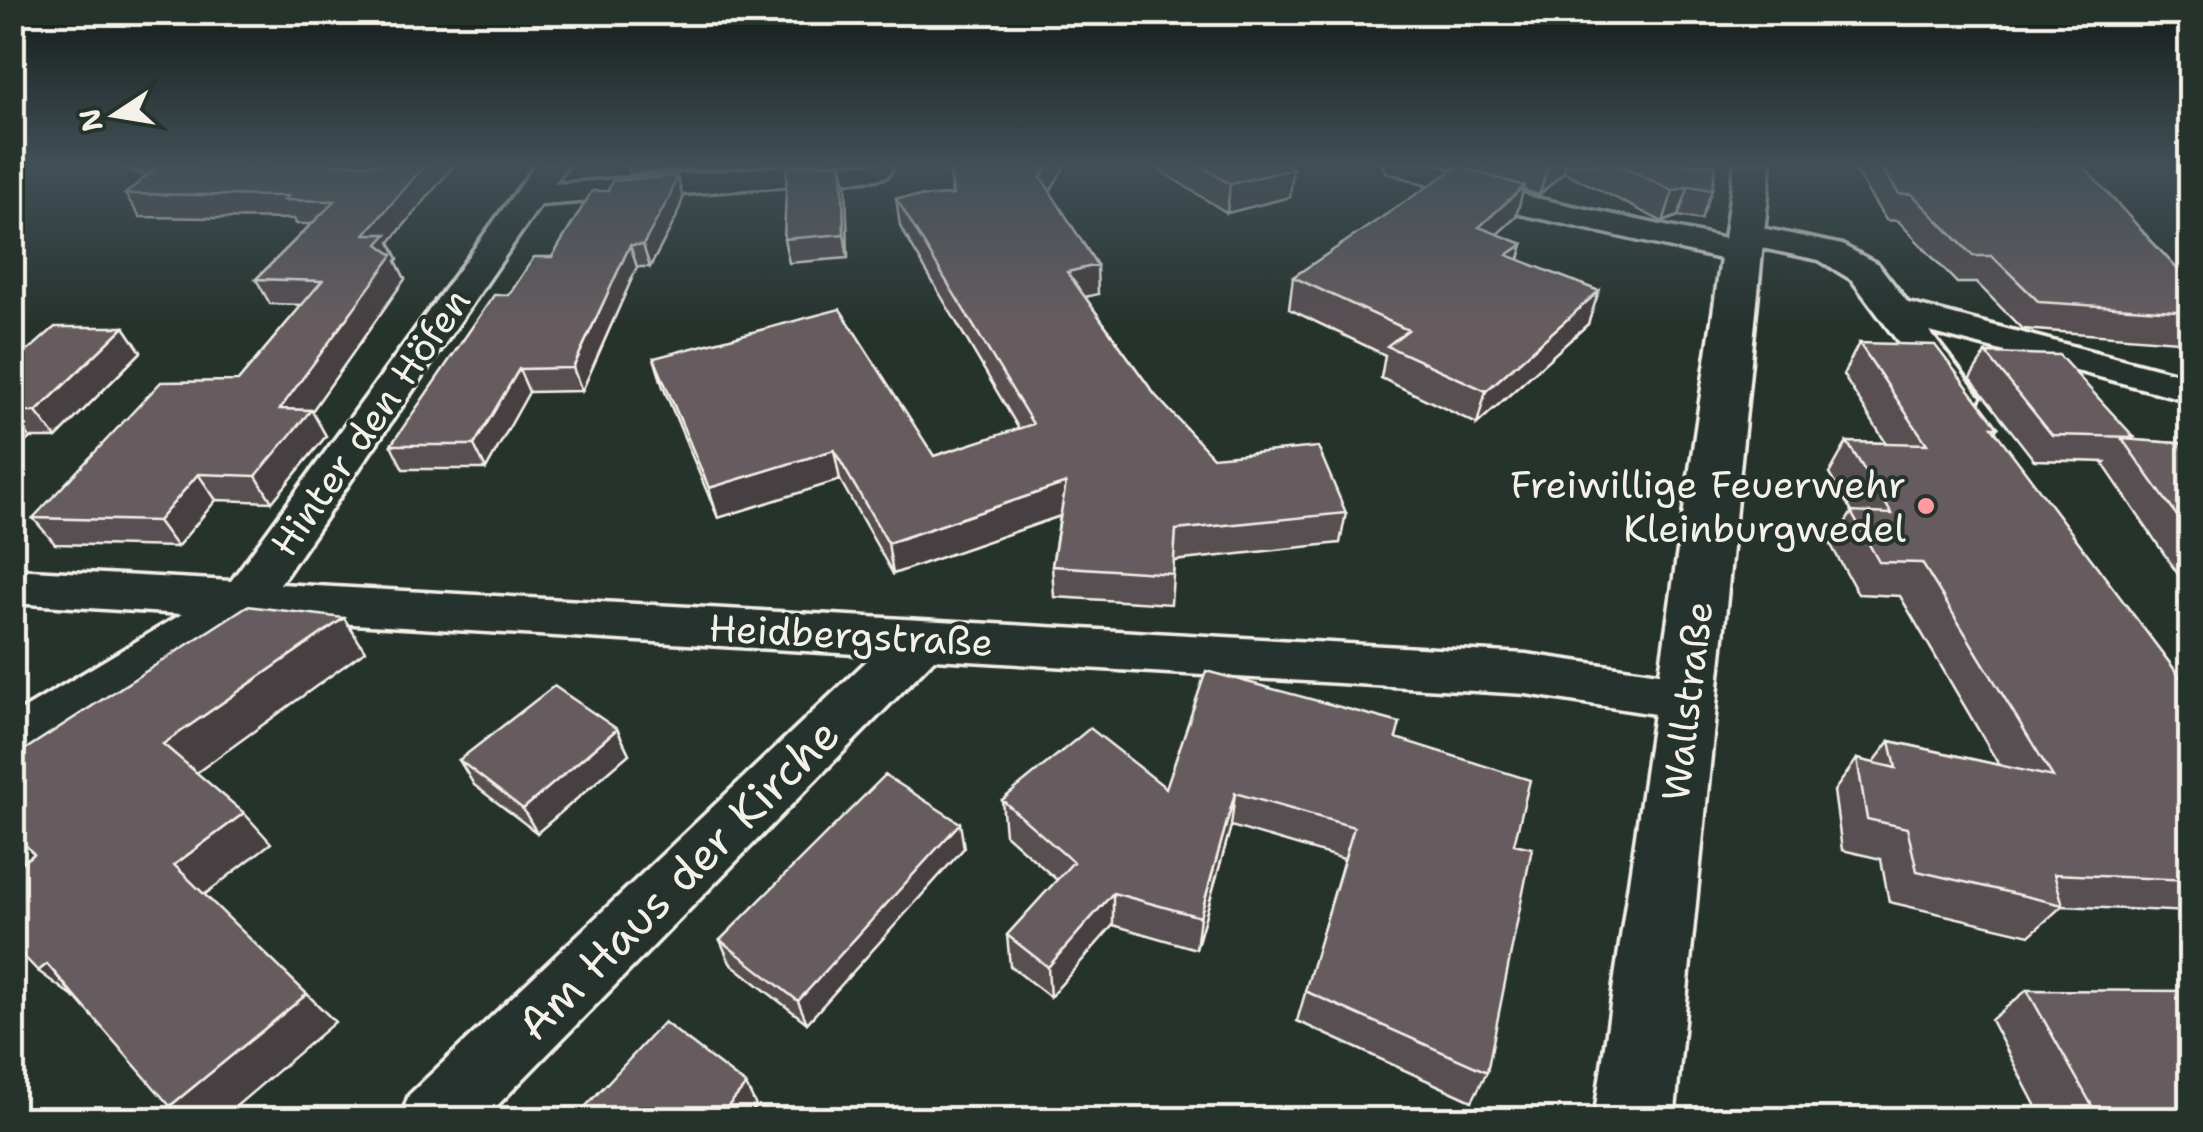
<svg xmlns="http://www.w3.org/2000/svg" width="2203" height="1132" font-family="'Shantell Sans',sans-serif">
	<style>
		.lines { fill: none; stroke-linecap: round; stroke-linejoin: round }
		.street-casing { stroke: #f4f1e8; stroke-width: 7 }
		.secondary-casing { stroke: #f4f1e8; stroke-width: 7 }
		.street { fill: #26332d; fill-rule: evenodd }
		.secondary { fill: #26332d; fill-rule: evenodd }
		.wall { fill: #584f53; stroke: #f4f1e8; stroke-width: 2.5 }
		.shaded-wall { fill: #474043; stroke: #f4f1e8; stroke-width: 2.5 }
		.building { fill: #665c60; stroke: #f4f1e8; stroke-width: 2.5 }
		.poi-dot { fill: #ff9aa2; stroke: #26332d; stroke-width: 4 }
		.labels { text-anchor: middle; dominant-baseline: central; stroke-width: 8; stroke-linejoin: round; paint-order: stroke }
		.street-label { font-size: 38px; fill: #f4f1e8; stroke: #26332d }
		.poi-label { font-size: 38px; fill: #f4f1e8; stroke: #26332d; text-anchor: end }
		.near-street-label { font-size: 45px; fill: #f4f1e8; stroke: #26332d }
	</style>
	<rect width="100%" height="100%" fill="#26332d"/>
	<filter id="ink" filterUnits="userSpaceOnUse"><feTurbulence type="fractalNoise" baseFrequency=".01" numOctaves="2"/><feDisplacementMap in="SourceGraphic" scale="20" xChannelSelector="R" yChannelSelector="G"/><feConvolveMatrix kernelMatrix="1 2 1 2 8 2 1 2 1" color-interpolation-filters="sRGB"/></filter>
	<g filter="url(#ink)">
		<g class="lines">
			<g class="street-casing">
				<path id="street" d="M536 164H568L554 184 815 164H889L892 169 887 176 876 179 540 205 280 584 1526 654 1687 677 1706 683 1713 698 1706 713 1687 719 1526 694 934 659 483 1120H400L409 1095 873 655 252 618 31 760 12 766V716L182 614 12 603V569L231 581Z
					M1383 164H1431L1531 197 1730 240 1726 234 1731 227 1743 224 1842 245 1878 264 1908 303 2190 377V401L1930 332 1980 397 1974 406 1960 409 1946 406 1852 280 1819 260 1757 247 1761 253 1755 260 1743 264 1511 212 1388 171Z"/>
			</g>
			<g class="secondary-casing">
				<path id="secondary" d="M1735 164H1771L1674 1120H1594Z"/>
			</g>
			<use href="#street" class="street"/>
			<use href="#secondary" class="secondary"/>
		</g>
		<path class="wall" d="M114 164H455L390 242 398 259 396 261 405 279 312 411 326 436 272 502 216 500 177 547 55 544 33 518 238 381 302 305 270 304 256 279 311 224H296L294 219 140 217 125 194 147 176Z
			M626 164H693L692 170 630 174Z
			M948 164H1066L1050 191 1098 294 1085 297 1155 395 1213 457 1346 513 1340 543 1174 561 1171 604 1054 597 1052 566 1060 516 893 574 840 480 718 518 663 387 654 358 934 456 1019 429 900 226 896 198 952 195Z
			M1150 164H1286L1290 197 1227 213Z
			M1483 164H1716L1712 190 1701 220 1678 216 1663 222 1564 172 1539 195 1523 190 1516 217 1497 234 1523 244 1519 260 1588 324 1477 424 1381 378 1385 355 1289 309 1293 277 1481 173Z
			M1850 164H2081L2190 283V342L2022 329 1977 283H1957L1898 221 1886 220Z
			M846 185 848 258 789 263 784 239Z
			M683 198 676 218 650 267H637L582 391 529 392 486 469H403L391 445 509 295 552 257Z
			M124 327 141 352 56 438H30L12 453V350H29Z
			M1859 343 1998 427 1995 432 2190 690V912L2062 906 2030 935 1889 902 1881 859 1842 850 1834 791 1857 759 1873 763 1890 741 1999 765 1900 596 1858 594 1831 545 1852 512 1829 474 1847 442 1886 443 1843 375Z
			M1986 353 2134 437 2131 440 2190 444V592L2103 464 2105 462 2034 460 1970 378Z
			M617 729 629 754 537 833 474 785 459 760Z
			M1396 738 1514 844 1487 1072 1472 1101 1297 1021 1344 859 1231 826 1196 949 1113 925 1050 997 1010 966 1007 935 1057 880 1005 834 1002 800 1166 788Z
			M964 848 807 1023 730 963 720 940Z
			M2027 990 2190 1120H2043L1991 1020Z"/>
		<path class="shaded-wall" d="M426 164H455L390 242 398 259 396 261 405 279 312 411 326 436 272 502 256 476 280 409 365 234Z
			M842 164 846 185 848 258 844 234Z
			M1049 164H1066L1042 205 1041 177Z
			M1549 164H1566L1564 172 1539 195Z
			M1293 169 1290 197 1227 213 1230 184Z
			M677 176 683 198 676 218 650 267 643 245Z
			M1524 186 1516 217 1471 258 1479 227Z
			M1689 186 1678 216 1663 222 1673 191Z
			M1523 244 1514 275 1507 255Z
			M630 245 637 267 582 391 573 368Z
			M1097 265 1098 294 1067 301V272Z
			M1599 291 1588 324 1477 424 1486 391Z
			M124 327 141 352 56 438 36 412Z
			M519 369 529 392 486 469 474 445Z
			M12 416 30 438 12 453Z
			M834 450 840 480 718 518 709 488Z
			M198 474 216 500 177 547 158 521Z
			M1066 483V514L893 574 888 543Z
			M344 618 365 651 192 776 163 744Z
			M617 729 629 754 537 833 523 809Z
			M1235 793 1231 826 1196 949 1200 917Z
			M244 813 271 843 204 895 174 865Z
			M960 823 964 848 807 1023 798 1001Z
			M1113 893V925L1050 997 1048 967Z
			M47 964 76 999 38 971Z
			M307 994 335 1022 220 1120H189L170 1106Z
			M746 1085 756 1106 745 1120H716Z"/>
		<path class="building" d="M161 164H426L365 234H387L378 244 393 255 280 409 311 410 256 476 198 474 158 521 33 518 161 382 238 381 322 281 256 279 335 201 284 200 288 196 125 194Z
			M817 164H842L844 234 784 239 787 166Z
			M949 164H1049L1041 177 1097 265 1067 272 1155 395 1213 457 1318 447 1346 513 1176 530 1173 574 1052 566 1066 483 888 543 834 450 709 488 654 358 840 309 934 456 1033 424 896 198 953 195Z
			M1197 164H1286L1293 169 1230 184Z
			M1617 164H1716L1712 190 1689 186 1673 191Z
			M1879 164H2081L2190 283V312L2039 302 1992 256H1973L1912 194H1899Z
			M1458 166 1524 186 1479 227 1523 244 1507 255 1599 291 1486 391 1387 346 1408 330 1293 277Z
			M677 176 670 196 643 245H630L573 368 519 369 474 445H391L494 295H509L534 257H552L592 191H608L612 181Z
			M55 327H124L36 412H12V350H29Z
			M1859 343 1935 345 1998 427H1992L2190 690V880L2054 874 2063 905 1917 871 1907 828 1867 819 1857 759 1896 768 1890 741 2053 777 1922 563 1879 562 1851 512 1892 514 1847 442 1927 444Z
			M1986 353 2059 355 2134 437 2052 435Z
			M2122 439 2190 444V534Z
			M247 606 344 618 163 744 244 813 174 865 307 994 170 1106 47 964 38 971 12 944V869L34 854 12 831V758Z
			M1206 671 1400 723 1396 738 1530 780 1514 844 1532 848 1487 1072 1305 991 1354 827 1235 793 1200 917 1113 893 1048 967 1007 935 1073 862 1002 800 1090 728 1166 788Z
			M554 686 617 729 523 809 459 760Z
			M885 775 960 823 798 1001 720 940Z
			M2027 990 2190 991V1120H2100Z
			M664 1022 746 1085 716 1120H573Z"/>
	</g>
	<linearGradient id="sky" x2="0" y2="1"><stop stop-color="#151c19"/><stop offset="0.51" stop-color="#415057"/><stop offset="1" stop-color="#415057" stop-opacity="0"/></linearGradient>
	<rect width="2203" height="323" fill="url(#sky)"/>
	<circle class="poi-dot" cx="1926" cy="506" r="10"/>
	<g class="labels">
		<g class="street-label">
			<text transform="translate(370 422) rotate(-55)">Hinter den Höfen</text>
			<text transform="translate(851 635) rotate(3)">Heidbergstraße</text>
			<text transform="translate(1687 701) rotate(-83)">Wallstraße</text>
		</g>
		<g class="poi-label">
			<text x="1906" y="484">Freiwillige Feuerwehr<tspan x="1906" dy="44">Kleinburgwedel</tspan></text>
		</g>
		<g class="near-street-label">
			<text transform="translate(678 879) rotate(-45)">Am Haus der Kirche</text>
		</g>
	</g>
	<rect width="2203" height="1132" fill="none" stroke="#26332d" stroke-width="50"/>
	<rect x="25" y="25" width="2153" height="1082" fill="none" stroke="#f4f1e8" stroke-width="4" filter="url(#ink)"/>
	<g transform="translate(115 115) rotate(258)" stroke="#26332d" stroke-width="8" paint-order="stroke">
	<path d="M0-8L18 38L0 25L-18 38Z" fill="#f4f1e8"/>
	<text y="-15" font-size="28" font-weight="bold" text-anchor="middle" fill="#f4f1e8">N</text>
	</g>
</svg>
